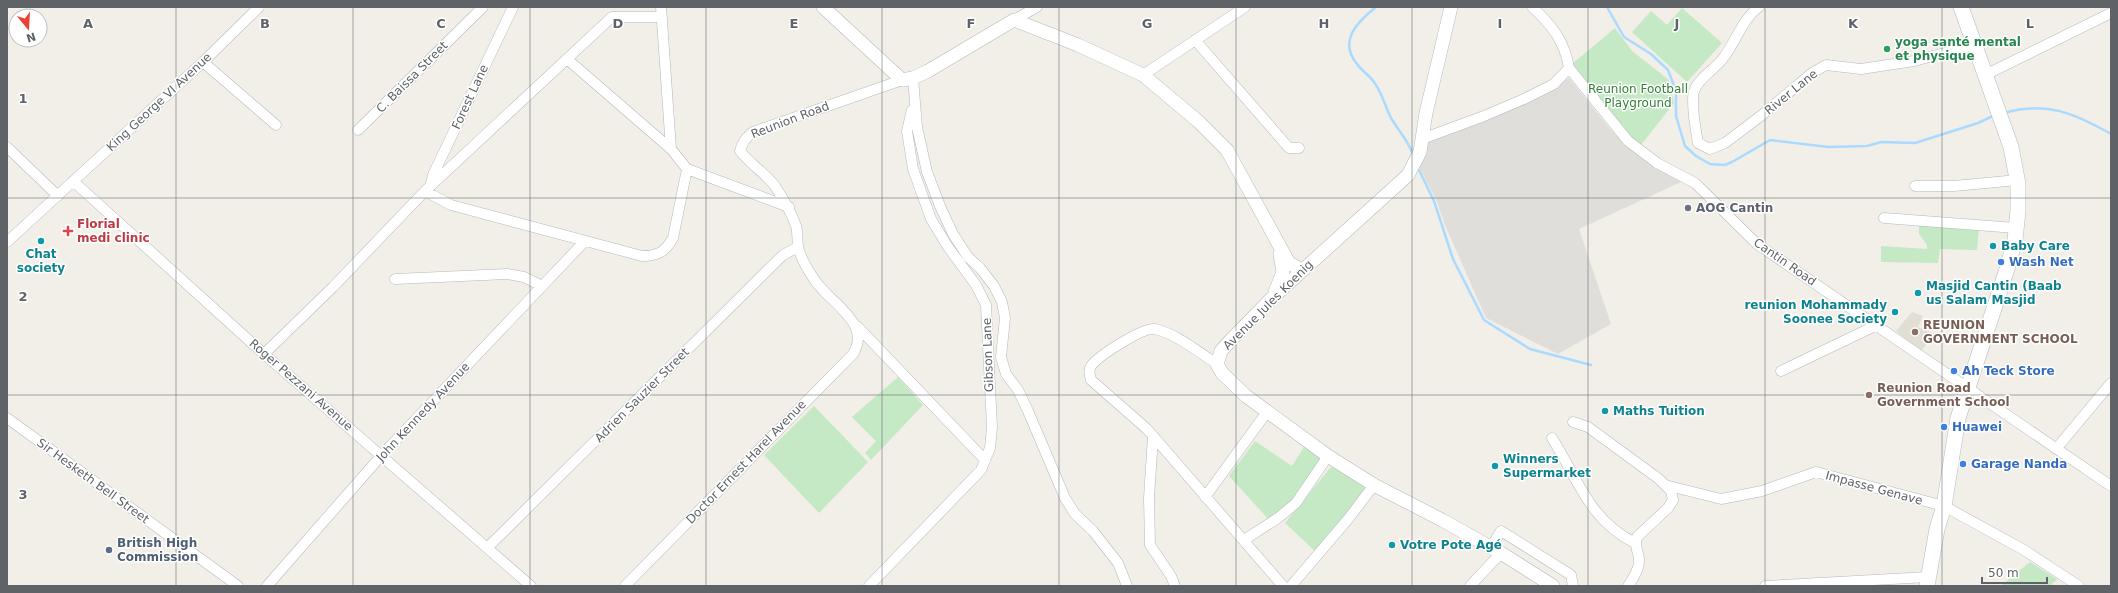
<svg xmlns="http://www.w3.org/2000/svg" width="2118" height="593" font-family="'DejaVu Sans',sans-serif">
	<style>
		.industrial { fill: #e0deda }
		.education { fill: #e1ded6 }
		.green { fill: #c5e8c5 }
		.lines { fill: none; stroke-linecap: round; stroke-linejoin: round }
		.stream { stroke: #aadaff; stroke-width: 2.5 }
		.minor-casing { stroke: #b5b8bc; stroke-width: 11 }
		.tertiary-casing { stroke: #b5b8bc; stroke-width: 14 }
		.secondary-casing { stroke: #b6babf; stroke-width: 16 }
		.minor { stroke: #fff; stroke-width: 10 }
		.tertiary { stroke: #fff; stroke-width: 13 }
		.secondary { stroke: #fff; stroke-width: 15 }
		.grid { fill: none; stroke: #5f6368; stroke-width: 1; stroke-opacity: 0.55 }
		.leisure-dot { fill: #2e9e5b; stroke: #fff; stroke-width: 1.5 }
		.worship-dot { fill: #6b7280; stroke: #fff; stroke-width: 1.5 }
		.health-dot { fill: #e0444e; stroke: #fff; stroke-width: 1.5 }
		.culture-dot { fill: #0f9aa8; stroke: #fff; stroke-width: 1.5 }
		.shop-dot { fill: #3f7fe0; stroke: #fff; stroke-width: 1.5 }
		.education-dot { fill: #8d6e63; stroke: #fff; stroke-width: 1.5 }
		.service-dot { fill: #5c6f8a; stroke: #fff; stroke-width: 1.5 }
		.labels { text-anchor: middle; dominant-baseline: central; stroke-width: 3; stroke-linejoin: round; paint-order: stroke }
		.leisure-label { font-size: 12px; font-weight: bold; fill: #27864d; stroke: #fff; text-anchor: start }
		.street-label { font-size: 12px; fill: #5f6368; stroke: #fff }
		.park-label { font-size: 12px; fill: #348238; stroke: #fff }
		.worship-label { font-size: 12px; font-weight: bold; fill: #5b616d; stroke: #fff; text-anchor: start }
		.health-label { font-size: 12px; font-weight: bold; fill: #be3a42; stroke: #fff; text-anchor: start }
		.culture-label { font-size: 12px; font-weight: bold; fill: #0d838f; stroke: #fff; text-anchor: start }
		.shop-label { font-size: 12px; font-weight: bold; fill: #366cbe; stroke: #fff; text-anchor: start }
		.education-label { font-size: 12px; font-weight: bold; fill: #785e54; stroke: #fff; text-anchor: start }
		.service-label { font-size: 12px; font-weight: bold; fill: #4e5e75; stroke: #fff; text-anchor: start }
		.grid-label { font-size: 13px; text-anchor: middle; font-weight: bold; fill: #5f6368; stroke: #fff; stroke-width: 3; stroke-linejoin: round; paint-order: stroke }
	</style>
	<rect width="100%" height="100%" fill="#f1efe8"/>
	<path class="industrial" d="M1569 78 1609 128 1626 145 1681 182 1579 229 1611 324 1558 354 1486 318 1445 225 1437 202 1418 164 1425 142 1517 107Z"/>
	<path class="education" d="M1912 312 1923 316 1918 327 1935 334 1921 351 1896 331Z"/>
	<path class="green" d="M1682 8 1722 43 1687 82 1632 32 1651 11 1667 25Z
		M1615 28 1632 51 1669 80 1674 103 1641 145 1631 139 1572 64Z
		M1919 223 1979 226 1977 250 1940 249 1938 263 1881 262V246L1927 249V245L1919 234Z
		M898 377 923 405 871 460 865 453 876 441 852 417Z
		M814 406 868 462 819 513 764 455Z
		M1255 441 1292 466 1304 447 1323 459 1291 504 1271 522 1229 476Z
		M1331 467 1351 475 1369 488 1315 551 1285 523Z
		M2030 562 2057 579 2050 586 2002 585Z"/>
	<g class="lines">
		<path class="stream" d="M1376 7C1357 22 1338 41 1357 64 1362 71 1369 75 1374 82 1382 93 1385 106 1391 118 1398 130 1407 139 1412 152
			M1607 7 1624 37 1651 54 1668 70 1676 91V116L1685 146 1696 156 1710 164 1725 165 1732 162 1770 140 1828 147 1867 146 1881 142 1915 143 1978 123 1995 115
			M2004 113C2047 101 2074 113 2111 134
			M1419 170 1434 201 1453 259 1484 320 1530 349 1591 365"/>
		<g class="minor-casing">
			<path id="minor" d="M661 7 671 149 687 169
				M1759 7C1743 18 1736 41 1724 57 1716 69 1699 77 1694 91 1691 102 1696 132 1698 143L1710 149 1725 143 1762 115 1812 73 1826 65 1861 69 1914 61 1975 45
				M1014 20 1037 7
				M1195 40 1289 148H1299
				M567 59 671 149
				M203 62 276 125
				M1569 68 1628 141 1657 163 1695 183 1757 244 2111 486
				M1143 75 1245 7
				M1985 75 2111 13
				M913 78 917 127 927 172 940 206 953 234 968 257 980 268 994 286 1002 302 1005 318 1001 357 1006 374 1018 390 1028 411 1065 498 1075 514 1093 531 1118 563 1127 586
				M358 130 483 7
				M1422 139 1484 116 1524 99 1554 84 1569 68C1565 42 1552 25 1532 7
				M7 147 58 196
				M73 181 264 354 531 586
				M1915 186H1954L2018 180
				M430 187 433 175 513 7
				M425 191 451 205 642 256C658 256 665 252 673 238L687 169 789 207
				M1884 218 2016 228
				M7 242 203 62 259 7
				M395 279 507 274 524 277 542 286
				M857 326 985 460
				M264 354 333 287 425 191 612 17H662
				M1217 364C1198 352 1177 334 1155 329 1143 327 1098 356 1091 366 1088 370 1090 375 1091 380L1147 429 1283 586
				M1781 371 1877 325
				M7 418 238 586
				M1573 422 1588 427 1659 479 1671 491 1673 500 1668 508 1637 537C1634 546 1638 550 1639 559 1640 568 1633 579 1628 586
				M1153 436 1149 498 1150 545 1171 576 1175 586
				M1552 438C1578 479 1589 520 1635 543
				M2056 449 2111 383
				M1665 485 1721 499 1762 491 1816 472 1944 506 2024 550 2079 586
				M1205 497 1267 412
				M1244 540 1278 518 1296 503 1328 456
				M488 547 783 255 798 247
				M1491 547 1501 531 1571 575 1573 586
				M267 586 381 456 584 242
				M625 586 853 354C872 324 832 304 816 282 809 272 801 259 798 247 797 240 798 233 796 226 791 212 783 198 775 186 765 173 750 164 740 151 742 142 746 137 753 132L902 80
				M869 586 981 470 990 448 992 427 986 305 976 285 948 247 931 219 913 169 907 131 912 110
				M1291 586 1349 518 1374 485
				M1470 586 1501 553
				M1765 586 1928 577"/>
		</g>
		<g class="tertiary-casing">
			<path id="tertiary" d="M823 7 902 80 913 78 928 71 1014 20 1078 45 1143 75 1199 122 1227 150 1289 263 1302 270
				M1451 7 1426 113 1420 152 1408 175 1271 299 1229 342 1221 351 1217 364 1222 373 1246 396 1328 456 1374 485 1442 520 1501 553 1553 586
				M1275 292 1283 272 1280 254"/>
		</g>
		<g class="secondary-casing">
			<path id="secondary" d="M1927 586 1937 529 1944 506 1958 418 2007 269 2015 240 2018 211V184L2011 147 1961 7"/>
		</g>
		<use href="#minor" class="minor"/>
		<use href="#tertiary" class="tertiary"/>
		<use href="#secondary" class="secondary"/>
	</g>
	<path class="grid" d="M176 7V586M353 7V586M530 7V586M706 7V586M882 7V586M1059 7V586M1236 7V586M1412 7V586M1588 7V586M1765 7V586M1942 7V586M7 198H2111M7 395H2111"/>
	<circle class="leisure-dot" cx="1887" cy="49" r="4"/>
	<circle class="worship-dot" cx="1688" cy="208" r="4"/>
	<path class="health-dot" d="M66 225h4v4h4v4h-4v4h-4v-4h-4v-4h4z"/>
	<g class="culture-dot">
		<circle cx="41" cy="241" r="4"/>
		<circle cx="1993" cy="246" r="4"/>
		<circle cx="1918" cy="293" r="4"/>
		<circle cx="1895" cy="312" r="4"/>
		<circle cx="1605" cy="411" r="4"/>
		<circle cx="1495" cy="466" r="4"/>
		<circle cx="1392" cy="545" r="4"/>
	</g>
	<g class="shop-dot">
		<circle cx="2001" cy="262" r="4"/>
		<circle cx="1954" cy="371" r="4"/>
		<circle cx="1944" cy="427" r="4"/>
		<circle cx="1963" cy="464" r="4"/>
	</g>
	<g class="education-dot">
		<circle cx="1915" cy="332" r="4"/>
		<circle cx="1869" cy="395" r="4"/>
	</g>
	<circle class="service-dot" cx="109" cy="550" r="4"/>
	<g class="labels">
		<g class="leisure-label">
			<text x="1895" y="42">yoga santé mental<tspan x="1895" dy="14">et physique</tspan></text>
		</g>
		<g class="street-label">
			<text transform="translate(412 77) rotate(-45)">C. Baissa Street</text>
			<text transform="translate(1791 92) rotate(-39)">River Lane</text>
			<text transform="translate(470 97) rotate(-65)">Forest Lane</text>
			<text transform="translate(159 102) rotate(-43)">King George VI Avenue</text>
			<text transform="translate(790 120) rotate(-21)">Reunion Road</text>
			<text transform="translate(1785 262) rotate(35)">Cantin Road</text>
			<text transform="translate(1268 305) rotate(-45)">Avenue Jules Koenig</text>
			<text transform="translate(988 355) rotate(-92)">Gibson Lane</text>
			<text transform="translate(301 385) rotate(41)">Roger Pezzani Avenue</text>
			<text transform="translate(642 395) rotate(-45)">Adrien Sauzier Street</text>
			<text transform="translate(423 412) rotate(-47)">John Kennedy Avenue</text>
			<text transform="translate(746 462) rotate(-46)">Doctor Ernest Harel Avenue</text>
			<text transform="translate(93 481) rotate(36)">Sir Hesketh Bell Street</text>
			<text transform="translate(1874 488) rotate(15)">Impasse Genave</text>
		</g>
		<g class="park-label">
			<text x="1638" y="89">Reunion Football<tspan x="1638" dy="14">Playground</tspan></text>
		</g>
		<g class="worship-label">
			<text x="1696" y="208">AOG Cantin</text>
		</g>
		<g class="health-label">
			<text x="77" y="224">Florial<tspan x="77" dy="14">medi clinic</tspan></text>
		</g>
		<g class="culture-label">
			<text x="2001" y="246">Baby Care</text>
			<text x="41" y="254" text-anchor="middle">Chat<tspan x="41" dy="14">society</tspan></text>
			<text x="1926" y="286">Masjid Cantin (Baab<tspan x="1926" dy="14">us Salam Masjid</tspan></text>
			<text x="1887" y="305" text-anchor="end">reunion Mohammady<tspan x="1887" dy="14">Soonee Society</tspan></text>
			<text x="1613" y="411">Maths Tuition</text>
			<text x="1503" y="459">Winners<tspan x="1503" dy="14">Supermarket</tspan></text>
			<text x="1400" y="545">Votre Pote Agé</text>
		</g>
		<g class="shop-label">
			<text x="2009" y="262">Wash Net</text>
			<text x="1962" y="371">Ah Teck Store</text>
			<text x="1952" y="427">Huawei</text>
			<text x="1971" y="464">Garage Nanda</text>
		</g>
		<g class="education-label">
			<text x="1923" y="325">REUNION<tspan x="1923" dy="14">GOVERNMENT SCHOOL</tspan></text>
			<text x="1877" y="388">Reunion Road<tspan x="1877" dy="14">Government School</tspan></text>
		</g>
		<g class="service-label">
			<text x="117" y="543">British High<tspan x="117" dy="14">Commission</tspan></text>
		</g>
	</g>
	<g class="grid-label">
		<text x="88" y="28">A</text>
		<text x="265" y="28">B</text>
		<text x="441" y="28">C</text>
		<text x="618" y="28">D</text>
		<text x="794" y="28">E</text>
		<text x="971" y="28">F</text>
		<text x="1147" y="28">G</text>
		<text x="1324" y="28">H</text>
		<text x="1500" y="28">I</text>
		<text x="1677" y="28">J</text>
		<text x="1853" y="28">K</text>
		<text x="2030" y="28">L</text>
		<text x="23" y="103">1</text>
		<text x="23" y="301">2</text>
		<text x="23" y="499">3</text>
	</g>
	<rect width="2118" height="593" fill="none" stroke="#5f6368" stroke-width="16"/>
	<g transform="translate(28 28) rotate(162)"><circle r="19" fill="#ffffff" stroke="#bfc1c3"/>
	<path d="M0-3L7 15L0 10L-7 15Z" fill="#ea4335"/>
	<text y="-6" font-size="11" font-weight="bold" text-anchor="middle" fill="#5f6368">N</text>
	</g>
	<path d="M1982 577v6h65v-6" fill="none" stroke="#5f6368" stroke-width="2"/>
	<text x="1988" y="577" font-size="12" fill="#5f6368" stroke="#ffffff" stroke-width="3" paint-order="stroke">50 m</text>
</svg>
